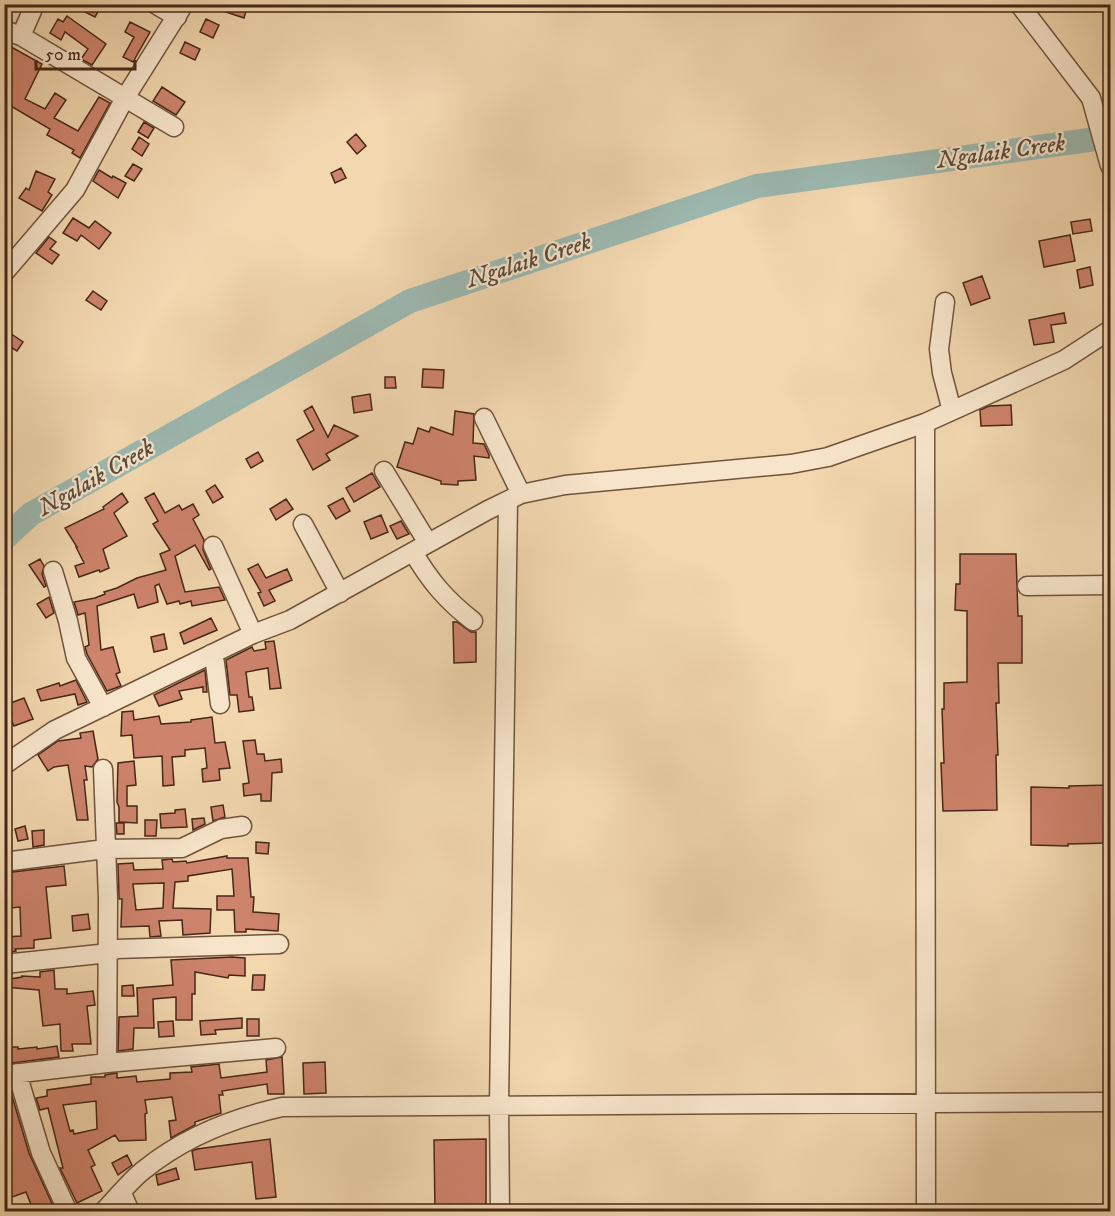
<svg xmlns="http://www.w3.org/2000/svg" width="1115" height="1216" font-family="'IM FELL DW Pica',serif">
	<style>
		.lines { fill: none; stroke-linecap: round; stroke-linejoin: round }
		.river { stroke: #9cb8b0; stroke-width: 24 }
		.building { fill: #ce836c; stroke: #462716; stroke-width: 1.5; fill-rule: evenodd }
		.minor-casing { stroke: #71533c; stroke-width: 21 }
		.minor { stroke: #f7e5cb; stroke-width: 18 }
		.labels { text-anchor: middle; dominant-baseline: central; stroke-width: 4.5; stroke-linejoin: round; paint-order: stroke }
		.water-label { font-size: 24px; font-style: italic; fill: #5c4b3c; stroke: #f7e5cb }
	</style>
	<rect width="100%" height="100%" fill="#f2d7af"/>
	<filter id="stains"><feTurbulence type="fractalNoise" baseFrequency=".00333" numOctaves="4"/><feColorMatrix values="0 0 0 0 .2 0 0 0 0 .09 0 0 0 0 .02 0 0 0 .5 -.17"/></filter>
	<radialGradient id="worn" r=".72"><stop offset=".6" stop-color="#630" stop-opacity="0"/><stop offset="1" stop-color="#630" stop-opacity=".3"/></radialGradient>
	<g class="lines">
		<path class="river" d="M4 539 31 514 410 301 757 186 1110 137"/>
	</g>
	<path class="building" d="M69 4H93L100 8 95 17Z
		M209 4H248L244 18 208 6Z
		M67 16 106 44 92 65 81 59 88 49 65 32 61 40 50 33 58 19 63 22Z
		M206 19 219 25 213 38 200 32Z
		M130 22 150 32 133 62 123 57 134 37 125 32Z
		M185 42 200 49 195 60 180 53Z
		M4 43 42 64 25 99 45 109 55 93 66 100 54 118 78 131 99 97 110 103 80 158 72 153 74 150 47 135 50 129 4 102Z
		M162 87 185 102 176 115 153 101Z
		M144 122 154 128 148 138 138 132Z
		M356 134 366 146 357 154 347 142Z
		M139 137 149 144 142 156 132 149Z
		M133 164 142 169 134 181 125 176Z
		M341 168 346 178 335 183 331 173Z
		M99 170 112 178 113 176 126 183 118 198 93 181Z
		M36 171 55 179 48 192 52 195 42 211 19 198 26 188 29 190Z
		M73 218 89 228 95 221 111 233 99 249 81 235 77 241 63 233Z
		M1090 219 1092 231 1073 234 1071 222Z
		M1070 235 1075 261 1044 267 1039 241Z
		M49 237 56 242 50 249 59 255 52 264 36 253Z
		M1090 267 1093 285 1080 288 1077 270Z
		M982 276 990 298 971 305 963 283Z
		M93 291 107 301 101 310 86 300Z
		M1064 313 1066 323 1051 325 1054 342 1034 345 1029 320Z
		M10 333 23 342 17 351 4 343Z
		M423 369 444 370 443 388 422 387Z
		M385 377H395L396 388H385Z
		M370 394 372 410 354 413 352 397Z
		M1011 405 1012 425 981 426 980 410 989 406Z
		M312 406 328 437 334 425 358 436 326 454 330 460 313 470 297 440 314 430 304 411Z
		M455 411 474 414 473 443 484 444 489 455V458L474 456 476 480 458 481V485L441 484V481L397 467 405 442 413 444 418 428 429 432 431 427 453 435Z
		M258 452 263 461 251 468 246 459Z
		M372 473 380 487 354 502 346 488Z
		M215 485 223 497 213 503 206 491Z
		M122 493 128 502 114 513 127 536 103 549 109 568 100 572 99 570 79 577 75 566 84 563 76 547H77L65 528 104 509 103 507Z
		M154 493 165 513 179 505 182 510 193 504 199 515 193 519 204 540 203 550 211 569 209 570 195 545 175 556 185 592 219 587 225 600 192 606 191 601 180 604 179 601 167 604 159 584 155 586 158 602 138 608 134 594 97 606 101 650 113 647 120 672 116 674 121 686 107 691 87 654 85 647 89 645 85 613 78 615 74 602 95 598 105 594 104 592 117 588 137 578 166 570 160 554 170 550 153 524 158 521 145 498Z
		M343 498 350 511 336 519 328 506Z
		M286 499 293 509 276 520 270 509Z
		M381 515 388 532 371 539 364 522Z
		M401 521 409 534 397 539 390 526Z
		M960 554H1016L1018 616H1022V663H998L999 703H996L998 755H996L997 810 943 811 941 763H944L942 709H944V683L967 682V611L955 610 956 584H960Z
		M40 559 44 566 42 574 46 586 44 587 29 565Z
		M258 564 266 578 287 569 292 580 269 590 275 601 264 606 258 593 261 592 248 569Z
		M49 597 54 613 46 618 37 604Z
		M211 618 217 630 184 644 180 633Z
		M453 622H457L471 632H476V662L454 663Z
		M164 634 167 649 154 652 151 637Z
		M274 641 281 688 270 689 268 668 246 672 249 697H252L254 710 239 712 237 695H230L226 660 252 647 254 651 266 649 265 642Z
		M205 670 207 692H203V687L179 691 182 699 159 706 154 695Z
		M76 680 87 702 78 705 75 694 41 701 37 690 59 683 60 686Z
		M24 698 33 719 14 726 9 715 12 714 8 704Z
		M133 711 134 720 159 716 161 724 191 722V720L212 717 215 743 225 742 230 768 219 769 220 780 203 782 202 769 207 768 205 748 185 750V756L172 757 174 785 163 786 162 756 134 758 132 735 121 736 122 712Z
		M93 731 98 759 92 767 85 766 87 780H84L88 820H77L68 765 54 767 48 771 38 755 58 741 81 738 80 733Z
		M255 740 257 754H264L265 761 281 759 282 772 272 773 271 801H261V794L244 796 243 784 249 783 243 741Z
		M134 761 136 785 127 786V806H137V823L119 822V807L117 802 118 763Z
		M1110 785V843L1068 844V846L1031 845V787L1069 788V786Z
		M223 805 225 817 213 821 211 807Z
		M185 809 187 827 161 828 160 814 175 813V810Z
		M204 818 205 824 193 830 192 819Z
		M145 820H157L156 836H145Z
		M116 823H124V834H117Z
		M25 826 28 839 18 841 15 829Z
		M44 830V845L33 847 32 831Z
		M256 842 269 843 268 854 256 853Z
		M227 856V858H248L251 897H254L253 912 279 914 278 931 246 929V932H235L234 910H217V896H234L232 869 188 876V881L175 882 173 908 211 909 210 933 183 935 182 920 159 921 161 936 150 937 149 926 121 927 122 899H119L118 864 133 863 134 870 163 869 162 860 172 859 173 862 186 861 187 863ZM164 883 163 908 136 910 133 884Z
		M64 866 66 885 46 887 51 938 34 940V948L15 949 16 951 6 953 4 937 21 936 20 907 11 908 10 897 4 896V873Z
		M88 914 90 929 73 931 72 916Z
		M232 957 245 958V976L229 975 228 978 195 972V994H192V1020H176V997L153 999 154 1028H134L133 1049 118 1051 119 1017 138 1016 137 988 173 985 171 960Z
		M54 970 55 989H67V994L93 991 95 1005 87 1006 91 1044H72L73 1051H61L60 1024 43 1026 39 990 4 987V980L22 977V976L40 977V972Z
		M253 975H265L264 990H252Z
		M133 985 134 996H122V986Z
		M242 1018V1028L215 1030 216 1034 201 1035 200 1021Z
		M247 1019H259V1036H247Z
		M173 1021 174 1036 159 1037 158 1022Z
		M57 1046 59 1057 4 1064V1062L7 1061V1047H18V1049L37 1047V1049Z
		M282 1057 284 1094H268L267 1084 222 1091 223 1095H219L221 1113 195 1122V1125L171 1138 169 1121 176 1120 172 1097 145 1100 147 1113 145 1114 146 1140 119 1141 115 1135 88 1150 95 1165 91 1167 102 1191 77 1203 60 1168H63L48 1108 40 1110 36 1098 47 1096V1090L91 1084V1077H105V1075L117 1073V1078L136 1076 137 1082 170 1079V1073L192 1072 191 1067 219 1064 221 1078 267 1072 266 1060ZM96 1101 97 1129 74 1134 73 1130 70 1131 63 1105Z
		M325 1062 326 1093 304 1094 303 1063Z
		M4 1086H9L29 1153 54 1208 45 1212H34L26 1192 4 1200Z
		M270 1139 276 1197 256 1199 252 1162 195 1170 192 1151 197 1149Z
		M486 1139V1212H435L434 1140Z
		M127 1155 132 1165 118 1175 112 1163Z
		M176 1168 179 1179 158 1185 156 1175Z"/>
	<g class="lines">
		<g class="minor-casing">
			<path id="minor" d="M155 4 177 17
				M1019 4 1091 98 1110 166
				M4 30 21 36 174 127
				M21 36 35 4
				M4 273 75 190 125 98 184 4
				M945 302 939 349 942 373 952 411
				M484 418 521 494
				M925 423 926 1212
				M384 471 428 543
				M303 524 340 593
				M213 546 253 634
				M413 552C430 581 446 600 473 621
				M53 571 68 621 76 658 103 707
				M1027 586 1110 585
				M211 654 215 663 220 704
				M4 765 55 730 253 634 290 620 488 510 521 494 565 485 791 464 828 457 925 423 1064 360 1110 330
				M103 769 108 899 107 1063
				M4 862 105 849 182 848 221 829 242 826
				M4 964 109 953 116 949 279 944
				M17 1073 41 1153 68 1212
				M4 1075 107 1063 276 1048
				M122 1193 130 1212
				M103 1212C116 1199 131 1179 145 1169 185 1137 233 1118 282 1107L1110 1102
				M500 1212 499 1104 508 501"/>
		</g>
		<use href="#minor" class="minor"/>
	</g>
	<g class="labels">
		<g class="water-label">
			<text transform="translate(1001 152) rotate(-8)">Ngalaik Creek</text>
			<text transform="translate(529 261) rotate(-18)">Ngalaik Creek</text>
			<text transform="translate(96 478) rotate(-30)">Ngalaik Creek</text>
		</g>
	</g>
	<rect width="1115" height="1216" fill="none" stroke="#f2d7af" stroke-width="24"/>
	<rect x="6" y="6" width="1103" height="1204" fill="none" stroke="#462716" stroke-width="3"/>
	<rect x="12" y="12" width="1091" height="1192" fill="none" stroke="#462716" stroke-width="1.5"/>
	<path d="M36 60v9h99v-9" fill="none" stroke="#462716" stroke-width="3"/>
	<text x="45" y="60" font-size="18" fill="#462716" stroke="#f7e5cb" stroke-width="4.5" paint-order="stroke">50 m</text>
	<rect width="100%" height="100%" filter="url(#stains)"/>
	<rect width="100%" height="100%" fill="url(#worn)"/>
</svg>
